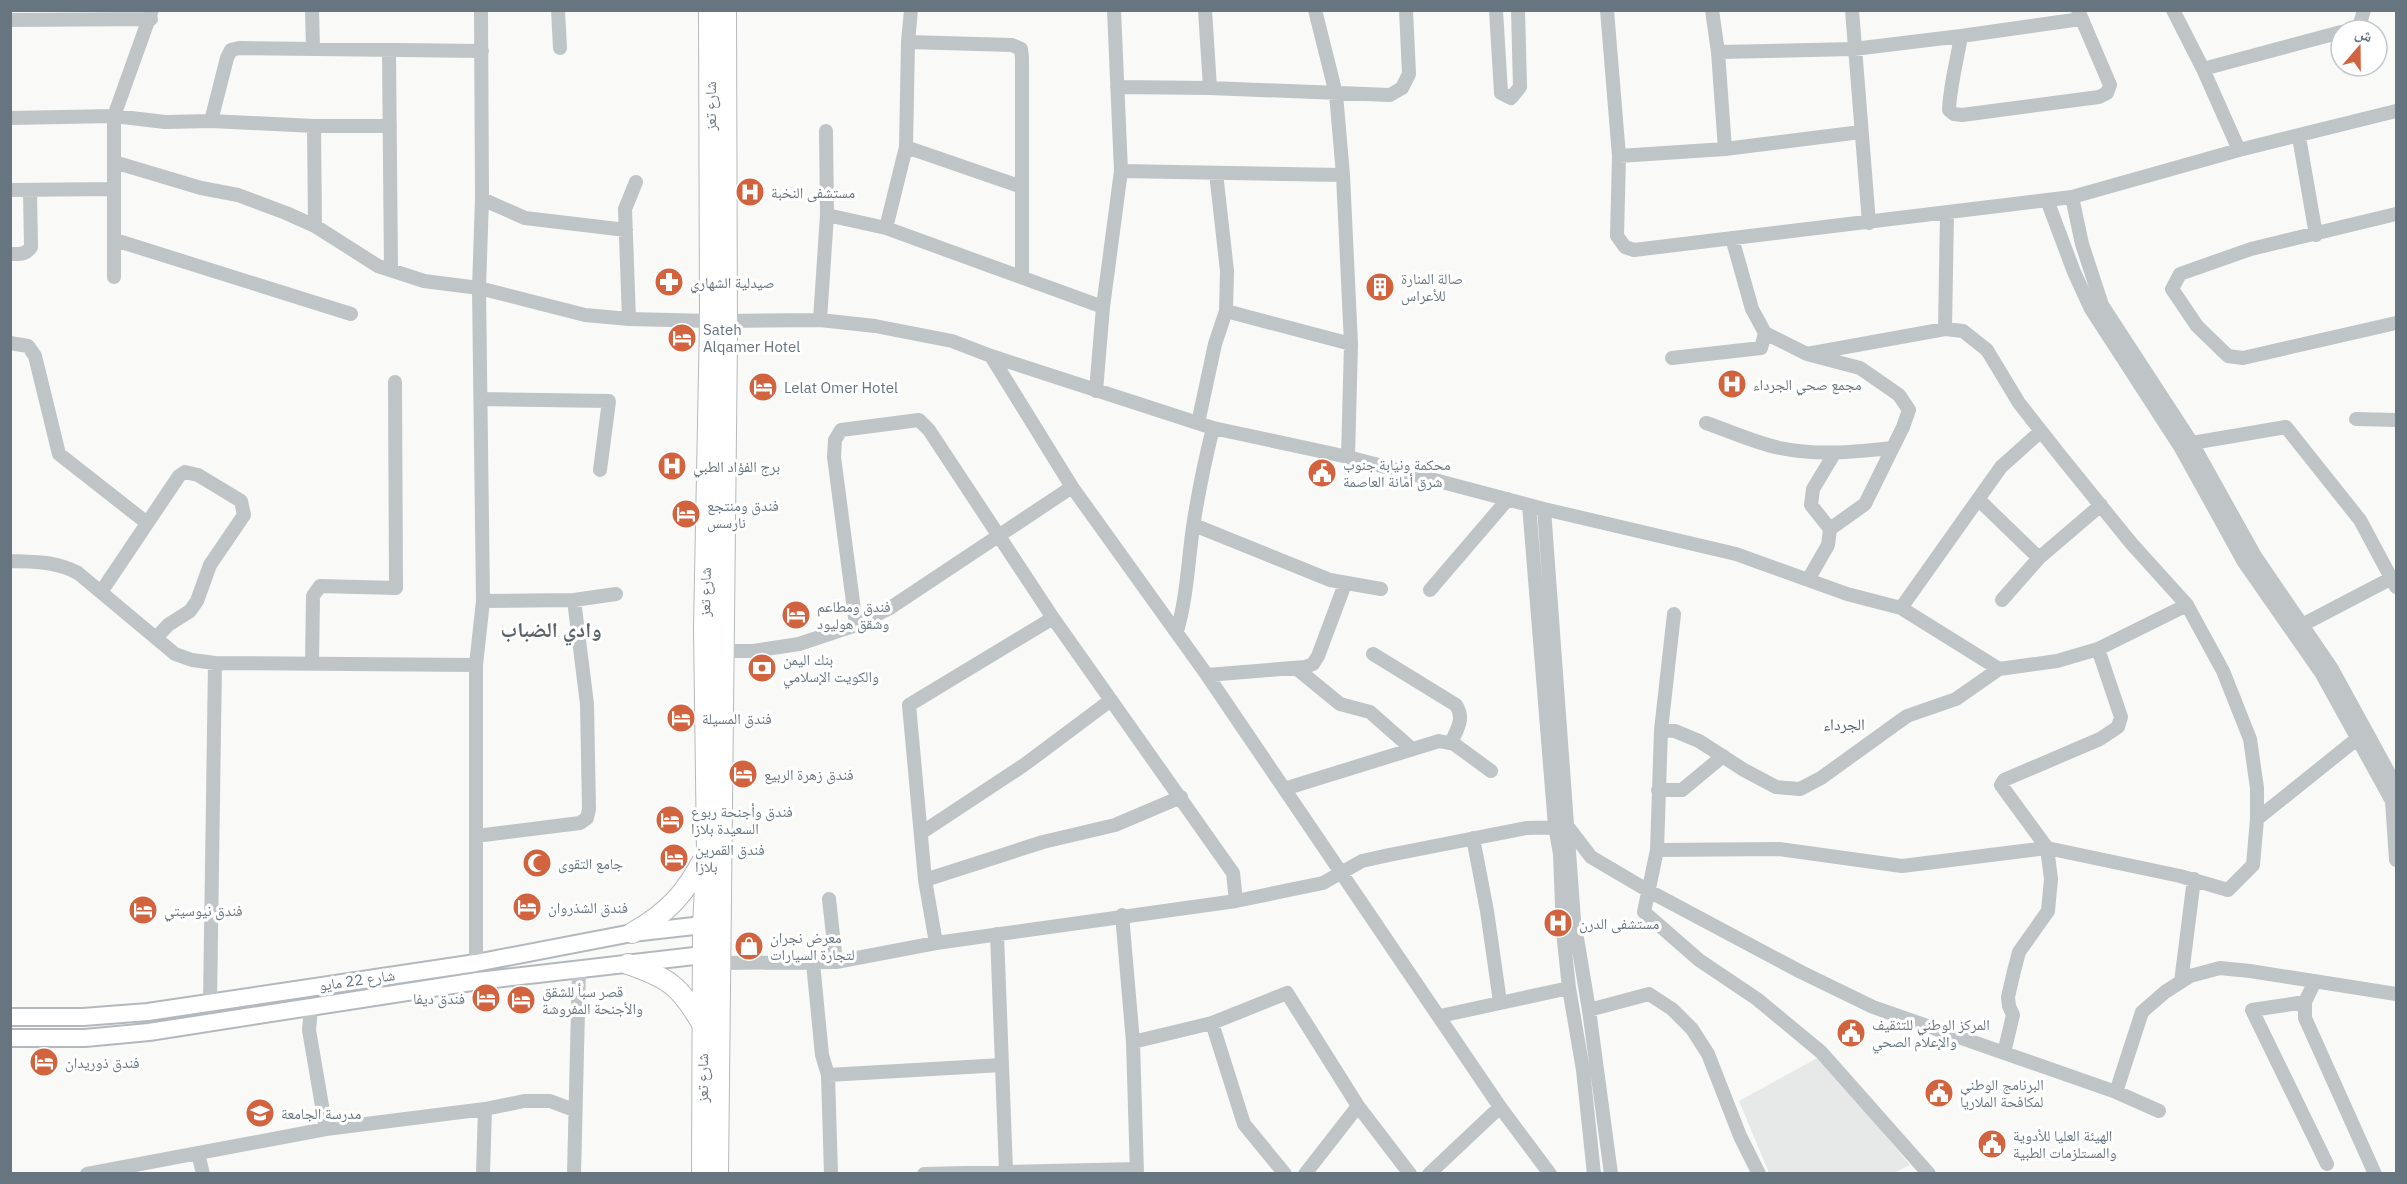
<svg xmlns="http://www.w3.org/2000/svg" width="2407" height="1184" font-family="'IBM Plex Sans','Noto Naskh Arabic',sans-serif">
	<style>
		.built { fill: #e7e9e8 }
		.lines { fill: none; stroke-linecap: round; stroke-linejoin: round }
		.major-casing { stroke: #b3b8bc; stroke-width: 20 }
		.highway-casing { stroke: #b5b9bc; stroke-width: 22 }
		.minor { stroke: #bfc4c7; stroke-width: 14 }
		.major { stroke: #fff; stroke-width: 16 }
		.highway { stroke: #fff; stroke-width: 20 }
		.labels { text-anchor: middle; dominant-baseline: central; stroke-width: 6; stroke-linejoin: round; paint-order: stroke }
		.street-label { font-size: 15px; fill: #677580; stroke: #fff }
		.poi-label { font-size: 15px; fill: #677580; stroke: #fff; text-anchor: start }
		.neighbourhood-label { font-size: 16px; fill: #59636b; stroke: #fff }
		.district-label { font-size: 21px; font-weight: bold; fill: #59636b; stroke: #fff }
	</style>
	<rect width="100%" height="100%" fill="#f9faf8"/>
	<path class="built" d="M1819 1057 1910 1165 1894 1173H1769L1739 1101Z"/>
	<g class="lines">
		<g class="major-casing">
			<path id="major" d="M10 1017H83L148 1012 476 963 632 933 703 925
				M10 1038H85L149 1032 478 981 703 955"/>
		</g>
		<g class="highway-casing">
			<path id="highway" d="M632 933C668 913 686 893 705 856
				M628 964C669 978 680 986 702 1024
				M702 1174 703 925 707 851 704 628 710 321 709 10
				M718 1174 727 340 726 10"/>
		</g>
		<path class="minor" d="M312 10 313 48
			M558 10 560 48
			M1205 10 1210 88
			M1315 10 1336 94 1343 175 1351 344 1348 457
			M1496 10 1501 93 1511 98 1520 87 1518 10
			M1607 10 1619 156 1617 236 1625 247 1634 250 2072 197 2239 150 2396 111
			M1712 10 1718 52
			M1852 10 1869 223
			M2078 10 2110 85 2107 93 2099 97 1962 115 1954 114 1949 110C1950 85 1957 61 1961 36L2081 19
			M2173 10 2203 69 2239 150
			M10 20 151 19
			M2349 30 2359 27 2364 10
			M908 42 1012 45 1021 49 1022 58V277
			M389 51 391 270
			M2203 69 2341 32
			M1117 87 1210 88 1390 95 1402 88 1409 74 1406 10
			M10 118 114 116 165 122 211 121 314 126H390
			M211 121 227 58 231 50 239 48 482 51
			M314 126 315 226
			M826 131 827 215
			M2299 137 2316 235
			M906 147 1022 187
			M1725 149 1861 132
			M1619 156 1725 149 1718 52 1854 49 1961 36
			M114 162 201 188 238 195 286 213 315 226 378 266 424 281 479 288 585 315 629 319 710 321
			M1121 171 1343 175
			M10 190 113 189
			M2072 197 2082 244 2102 305 2192 443 2255 556 2332 669 2396 786
			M482 199 525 218 626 230
			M2047 200 2074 272 2091 309 2181 448 2244 562 2322 674 2392 801 2396 860
			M2396 214 2251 249 2180 274 2172 289 2197 326 2228 356 2243 358 2396 323
			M886 228 906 147 908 42 911 10
			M1732 238 1752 309 1765 333 1807 354 1860 368 1899 395 1909 410 1903 427 1865 504 1830 529
			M115 240 351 314
			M10 254C19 254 26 255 31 247L30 191
			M114 277V116L152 10
			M1226 311 1351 344
			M629 319 625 209 636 182
			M820 320 827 215 886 228 1103 307
			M727 321 820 320 875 326 952 341 991 356 1213 428 1348 457 1544 509 1736 554 1847 594 1901 608 1999 669
			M1945 329 1947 213
			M10 343 28 346 35 356 59 454 147 523
			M991 356 1072 487 1207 675 1500 1107 1550 1174
			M1672 358 1761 348 1765 333
			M1096 391 1103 307 1121 171 1114 10
			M481 399 609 401 600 470
			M2356 419 2396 420
			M1198 423 1215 344 1226 311 1227 271 1216 173
			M1706 423C1730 431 1755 443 1780 448 1818 456 1854 452 1891 448
			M2185 446 2192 443 2286 427 2360 520 2396 587
			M1978 499 2039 558
			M1529 505 1555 826 1560 854 1563 932 1569 988 1583 1070 1594 1174
			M1544 509 1574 920 1589 1010 1611 1174
			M1194 525 1330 580 1381 589
			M10 561C35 562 56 561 78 573L175 654 192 660 215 663 476 665
			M1808 580 1828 545 1830 529 1811 505 1813 489 1834 454
			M1430 590 1508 499
			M101 592 179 476 185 472 198 475 241 501 244 515 210 565 197 601 190 611 168 625 156 638
			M2002 600 2039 558 2101 505
			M483 601 574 600 616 594
			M1901 608 2001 467 2041 431
			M1674 614 1661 730 1657 850 1644 912 1699 960 1757 999 1821 1052 1929 1174
			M856 625 834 457 835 440 841 430 919 420 929 430 1053 618 1233 873 1236 901
			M2302 625 2392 578
			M1177 631C1187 597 1188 562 1193 527 1198 494 1205 460 1213 428
			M724 651H753L799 644 856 625 890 608 1072 487
			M1373 654 1456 705C1465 719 1457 729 1451 743
			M312 664 313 596 320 586 396 588 395 382
			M1296 668 1340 704 1370 712 1412 749
			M1207 675 1305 667 1313 664 1318 656 1345 584
			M1661 730 1675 731 1699 741 1744 770 1776 787 1800 789 1821 778 1907 716 1956 699 1999 669 2057 661 2098 649 2187 605
			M1284 789 1439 741 1454 744 1491 771
			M1658 790H1682L1723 756
			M2257 819 2358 738
			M921 833 1024 765 1111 700
			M476 836 580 823 587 818 589 809 587 704 574 600
			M1473 838 1487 911 1500 1002
			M1657 850 1779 849 1902 866 2047 848 2180 876 2228 890 2253 865 2257 819V788L2250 739 2223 671 2187 605 2131 543 2059 454 2019 403 1987 350 1963 331 1945 329 1807 354
			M925 880 1043 842 1115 825 1181 797
			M829 899 836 962
			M1122 915 1133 1042 1137 1174
			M997 934 1006 1171
			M936 943 925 880 909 705 1053 618
			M476 963V665L483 601 479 288 482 199 481 10
			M720 963 836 962 936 943 1236 901 1323 883 1362 861 1389 855 1526 828 1568 827 1591 857 1647 890 1801 972 1873 1007 2116 1092 2159 1111
			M813 963 822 1055 828 1075 831 1174
			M2315 981 2305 1002V1018L2375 1174
			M2181 982 2194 879
			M210 1002 215 663
			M2305 1002 2252 1010 2327 1164
			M311 1008 309 1030 326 1129
			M1589 1010 1649 994 1672 1009 1692 1029 1708 1054 1740 1136 1759 1174
			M1440 1016 1569 988
			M1212 1023 1244 1124 1285 1174
			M1133 1042 1212 1023 1287 993 1358 1106 1410 1174
			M2004 1053 2013 1015 2009 1006 2008 997 2014 971 2019 952 2048 911 2051 879 2047 848 2001 785 2004 780 2100 739 2118 727 2121 717 2098 649
			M828 1075 1002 1065
			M2116 1092 2142 1012 2165 992 2190 976 2220 968 2250 971 2396 994
			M198 1153 203 1174
			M87 1174 326 1129 485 1109 524 1101H550L574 1110
			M483 1174 485 1109
			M574 1174 579 969
			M924 1174 1137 1169
			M1305 1174 1358 1106
			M1429 1174 1500 1107"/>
		<use href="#major" class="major"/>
		<use href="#highway" class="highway"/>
	</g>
	<defs>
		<g id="hospital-disc" transform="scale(1.5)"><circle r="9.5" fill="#d2633f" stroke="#fff"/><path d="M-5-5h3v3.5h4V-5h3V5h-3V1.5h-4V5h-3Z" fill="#fff"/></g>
		<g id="pharmacy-disc" transform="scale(1.5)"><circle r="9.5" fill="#d2633f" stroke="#fff"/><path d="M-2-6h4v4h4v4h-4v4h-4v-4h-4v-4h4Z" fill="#fff"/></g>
		<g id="building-disc" transform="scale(1.5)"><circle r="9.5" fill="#d2633f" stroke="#fff"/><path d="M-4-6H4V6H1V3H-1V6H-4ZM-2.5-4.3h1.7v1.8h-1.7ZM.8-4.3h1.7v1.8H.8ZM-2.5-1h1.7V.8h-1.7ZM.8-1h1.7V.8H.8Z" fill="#fff"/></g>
		<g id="hotel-disc" transform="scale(1.5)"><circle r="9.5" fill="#d2633f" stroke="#fff"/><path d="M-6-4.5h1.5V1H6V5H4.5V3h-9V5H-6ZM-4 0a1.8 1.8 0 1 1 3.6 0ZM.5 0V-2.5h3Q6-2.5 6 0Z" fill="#fff"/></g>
		<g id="civic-disc" transform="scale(1.5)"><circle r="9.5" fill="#d2633f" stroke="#fff"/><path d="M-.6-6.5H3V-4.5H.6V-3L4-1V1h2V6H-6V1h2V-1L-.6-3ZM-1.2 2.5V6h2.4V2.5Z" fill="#fff"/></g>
		<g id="bank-disc" transform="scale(1.5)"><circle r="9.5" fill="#d2633f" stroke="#fff"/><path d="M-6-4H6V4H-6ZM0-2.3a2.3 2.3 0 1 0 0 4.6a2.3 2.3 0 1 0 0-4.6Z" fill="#fff"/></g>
		<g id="mosque-disc" transform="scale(1.5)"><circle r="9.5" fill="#d2633f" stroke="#fff"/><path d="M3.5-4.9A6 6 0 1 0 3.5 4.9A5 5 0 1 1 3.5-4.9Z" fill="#fff"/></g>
		<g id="shop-disc" transform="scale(1.5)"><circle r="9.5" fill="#d2633f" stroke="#fff"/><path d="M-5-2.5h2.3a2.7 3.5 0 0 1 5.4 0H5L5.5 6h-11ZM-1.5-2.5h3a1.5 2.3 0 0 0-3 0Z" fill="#fff"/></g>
		<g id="school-disc" transform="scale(1.5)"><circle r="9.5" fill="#d2633f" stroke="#fff"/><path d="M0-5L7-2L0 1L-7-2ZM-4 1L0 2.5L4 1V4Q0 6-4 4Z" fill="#fff"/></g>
	</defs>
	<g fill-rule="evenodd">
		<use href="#hospital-disc" x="750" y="192"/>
		<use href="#pharmacy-disc" x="669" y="282"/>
		<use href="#building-disc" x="1380" y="287"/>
		<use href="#hotel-disc" x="682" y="338"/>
		<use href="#hospital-disc" x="1732" y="384"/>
		<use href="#hotel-disc" x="763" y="387"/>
		<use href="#hospital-disc" x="672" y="466"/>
		<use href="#civic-disc" x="1322" y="473"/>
		<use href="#hotel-disc" x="686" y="514"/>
		<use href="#hotel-disc" x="796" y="615"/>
		<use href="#bank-disc" x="762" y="668"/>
		<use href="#hotel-disc" x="681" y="718"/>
		<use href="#hotel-disc" x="743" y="774"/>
		<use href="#hotel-disc" x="670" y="820"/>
		<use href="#hotel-disc" x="674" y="858"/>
		<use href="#mosque-disc" x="537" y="863"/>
		<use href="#hotel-disc" x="527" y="907"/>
		<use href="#hotel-disc" x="143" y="910"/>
		<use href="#hospital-disc" x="1558" y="923"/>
		<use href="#shop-disc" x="749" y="946"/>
		<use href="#hotel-disc" x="486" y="998"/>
		<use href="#hotel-disc" x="521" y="1000"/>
		<use href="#civic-disc" x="1851" y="1033"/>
		<use href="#hotel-disc" x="44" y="1062"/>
		<use href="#civic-disc" x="1939" y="1093"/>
		<use href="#school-disc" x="260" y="1113"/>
		<use href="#civic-disc" x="1992" y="1144"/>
	</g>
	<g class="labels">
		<g class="street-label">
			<text transform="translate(710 106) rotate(-90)">شارع تعز</text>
			<text transform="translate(705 592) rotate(-89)">شارع تعز</text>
			<text transform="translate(357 980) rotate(-8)">شارع 22 مايو</text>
			<text transform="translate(702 1078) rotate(-90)">شارع تعز</text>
		</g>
		<g class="poi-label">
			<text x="771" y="192">مستشفى النخبة</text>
			<text x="1401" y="278">صالة المنارة<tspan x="1401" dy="17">للأعراس</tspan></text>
			<text x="690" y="282">صيدلية الشهاري</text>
			<text x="703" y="329">Sateh<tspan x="703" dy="17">Alqamer Hotel</tspan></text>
			<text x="1753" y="384">مجمع صحي الجرداء</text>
			<text x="784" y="387">Lelat Omer Hotel</text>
			<text x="1343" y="464">محكمة ونيابة جنوب<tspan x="1343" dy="17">شرق أمانة العاصمة</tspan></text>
			<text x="693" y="466">برج الفؤاد الطبي</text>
			<text x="707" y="505">فندق ومنتجع<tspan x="707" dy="17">نارسس</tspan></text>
			<text x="817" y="606">فندق ومطاعم<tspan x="817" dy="17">وشقق هوليود</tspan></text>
			<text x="783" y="659">بنك اليمن<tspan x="783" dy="17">والكويت الإسلامي</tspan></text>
			<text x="702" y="718">فندق المسيلة</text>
			<text x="764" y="774">فندق زهرة الربيع</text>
			<text x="691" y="811">فندق وأجنحة ربوع<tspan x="691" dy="17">السعيدة بلازا</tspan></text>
			<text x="695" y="849">فندق القمرين<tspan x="695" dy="17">بلازا</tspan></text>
			<text x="558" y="863">جامع التقوى</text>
			<text x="548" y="907">فندق الشذروان</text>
			<text x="164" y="910">فندق نيوسيتي</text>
			<text x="1579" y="923">مستشفى الدرن</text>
			<text x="770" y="937">معرض نجران<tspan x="770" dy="17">لتجارة السيارات</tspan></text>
			<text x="542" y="991">قصر سبأ للشقق<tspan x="542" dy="17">والأجنحة المفروشة</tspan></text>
			<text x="465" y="998" text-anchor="end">فندق ديفا</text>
			<text x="1872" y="1024">المركز الوطني للتثقيف<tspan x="1872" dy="17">والإعلام الصحي</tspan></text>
			<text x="65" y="1062">فندق ذوريدان</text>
			<text x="1960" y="1084">البرنامج الوطني<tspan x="1960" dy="17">لمكافحة الملاريا</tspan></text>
			<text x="281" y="1113">مدرسة الجامعة</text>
			<text x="2013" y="1135">الهيئة العليا للأدوية<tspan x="2013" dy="17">والمستلزمات الطبية</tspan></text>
		</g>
		<g class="neighbourhood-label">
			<text x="1844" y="724">الجرداء</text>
		</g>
		<g class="district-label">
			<text x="551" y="629">وادي الضباب</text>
		</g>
	</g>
	<rect width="2407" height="1184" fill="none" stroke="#677580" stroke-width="24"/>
	<g transform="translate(2359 48) rotate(20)"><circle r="28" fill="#ffffff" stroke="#c2c8cc" stroke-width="1.5"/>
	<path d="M0-4.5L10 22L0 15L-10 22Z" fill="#d2633f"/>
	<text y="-9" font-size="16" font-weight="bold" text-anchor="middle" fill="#677580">ش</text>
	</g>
</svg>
